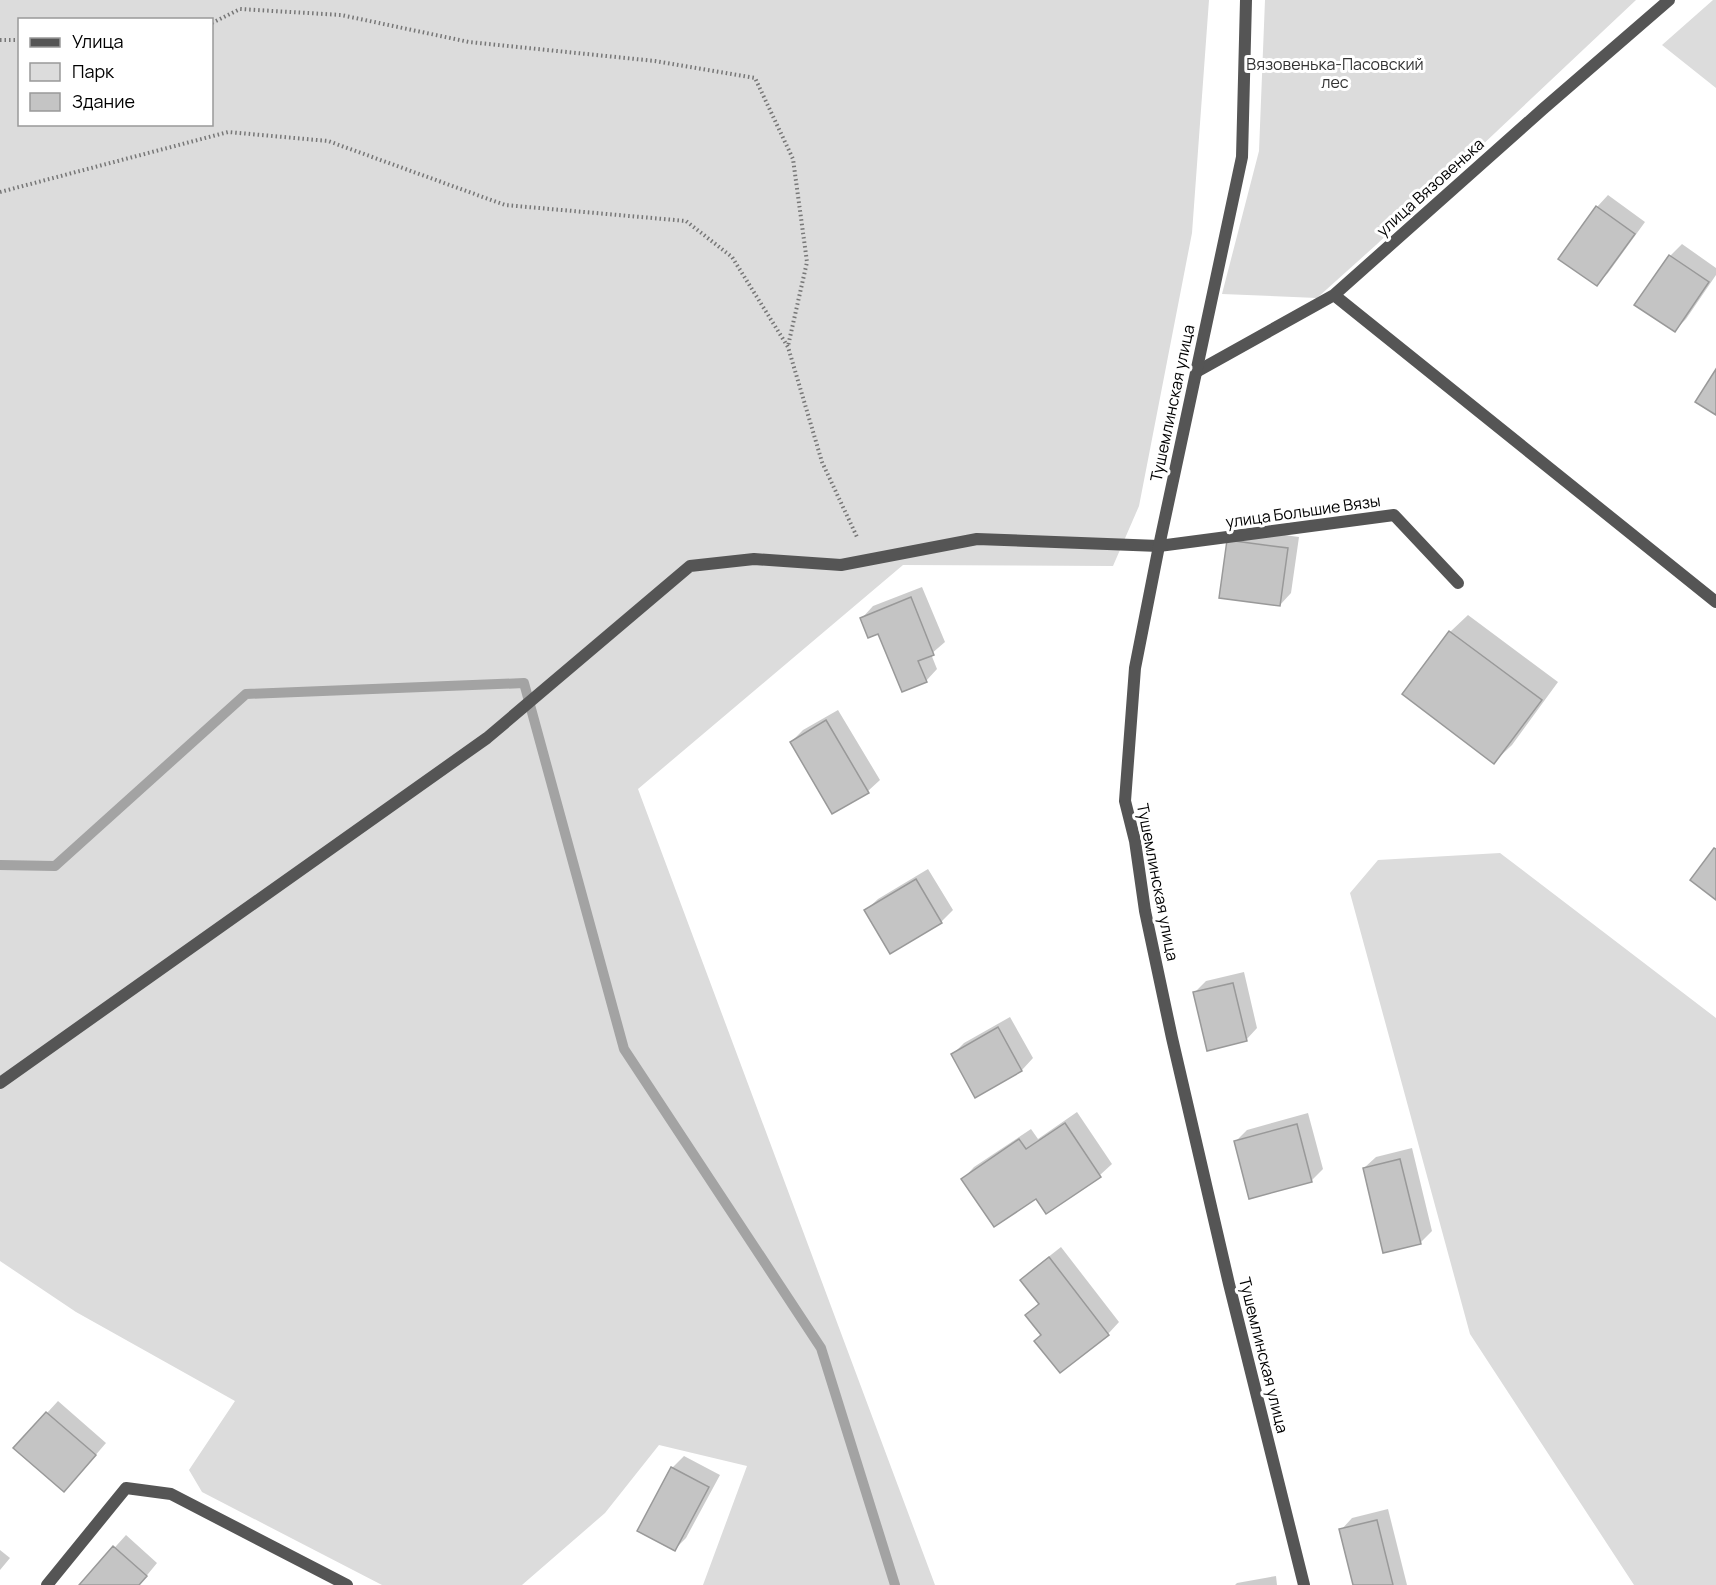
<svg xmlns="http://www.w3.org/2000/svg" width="1716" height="1585" font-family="Manrope,sans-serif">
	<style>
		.green { fill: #dcdcdc; fill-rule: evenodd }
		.shadow { fill: #0003 }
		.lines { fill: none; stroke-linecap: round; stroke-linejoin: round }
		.stream { stroke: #a3a3a3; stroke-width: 10 }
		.building { fill: #c4c4c4; stroke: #999; stroke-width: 1.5 }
		.path { stroke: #777; stroke-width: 4; stroke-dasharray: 1.5 3; stroke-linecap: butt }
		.service { stroke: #555; stroke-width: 12 }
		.minor { stroke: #555; stroke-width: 12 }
		.labels { text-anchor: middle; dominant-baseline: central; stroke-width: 6; stroke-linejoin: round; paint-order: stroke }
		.park-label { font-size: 16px; fill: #333; stroke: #fff }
		.street-label { font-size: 16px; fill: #000; stroke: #fff }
	</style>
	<rect width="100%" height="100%" fill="#fff"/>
	<path class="green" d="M0 0H1209L1192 233 1139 506 1113 566 903 565 638 789 935 1585H703L747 1466 659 1445 605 1513 522 1585H382L202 1492 189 1470 235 1401 76 1312 0 1261ZM20 20H212V124H20Z
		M1265 0H1636L1376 245 1317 298 1222 294 1259 151Z
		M1713 0H1716V88L1662 45Z
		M1500 853 1716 1018V1585H1634L1470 1334 1350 893 1378 860Z"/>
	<path class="shadow" d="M1608 195 1645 222 1608 273 1597 284V207Z
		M1682 244 1716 268V275L1686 319 1675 330 1636 304 1670 256Z
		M1240 529 1299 537 1291 593 1280 605 1229 541Z
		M922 587 945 642 931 654 937 669 926 681 879 632 862 618 873 606Z
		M1468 615 1558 682 1512 745 1494 762 1450 632Z
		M838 710 880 780 868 791 833 812 791 742 803 730Z
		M928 869 953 910 941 922 891 952 866 910 878 899Z
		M1244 972 1257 1028 1246 1040 1195 992 1206 981Z
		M1010 1017 1033 1058 1022 1070 976 1096 953 1054 964 1043Z
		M1077 1112 1112 1164 1100 1175 1047 1212 1036 1196 963 1179 974 1167 1031 1129 1038 1139Z
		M1308 1113 1323 1169 1311 1181 1236 1141 1247 1130Z
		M1412 1148 1432 1231 1420 1243 1364 1168 1376 1157Z
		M1061 1247 1119 1322 1108 1334 1027 1315 1039 1303 1022 1280 1033 1269Z
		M58 1401 106 1443 75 1479 47 1413Z
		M684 1456 720 1475 686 1538 675 1549 672 1468Z
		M1388 1509 1407 1585H1354L1341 1530 1352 1518Z
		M126 1535 157 1563 139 1585H81Z
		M0 1550 10 1558 0 1570Z
		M1276 1576 1277 1585H1235L1237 1583Z"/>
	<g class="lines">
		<path class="stream" d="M0 865 55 866 246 694 524 683 624 1049 821 1348 895 1585"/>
	</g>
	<path class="building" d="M1596 206 1635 234 1597 286 1558 259Z
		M1669 255 1709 282 1675 332 1634 305Z
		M1716 369V415L1695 402Z
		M1227 540 1288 548 1280 606 1219 598Z
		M911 597 934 655 918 661 927 682 902 692 878 634 868 638 860 618Z
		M1449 631 1542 700 1494 764 1402 694Z
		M826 720 869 793 832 814 790 742Z
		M1714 848 1716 849V900L1690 880Z
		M916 879 942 923 890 954 864 910Z
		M1233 983 1247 1041 1207 1051 1193 992Z
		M998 1027 1022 1071 975 1098 951 1054Z
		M1065 1123 1101 1177 1046 1214 1036 1199 994 1227 961 1179 1019 1139 1026 1149Z
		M1297 1124 1312 1182 1249 1199 1234 1141Z
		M1400 1159 1421 1244 1383 1253 1363 1168Z
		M1049 1257 1109 1335 1060 1373 1034 1341 1041 1335 1025 1315 1039 1304 1020 1280Z
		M46 1412 96 1455 64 1492 13 1448Z
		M671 1467 709 1487 675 1551 637 1531Z
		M1377 1520 1393 1585H1353L1339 1529Z
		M113 1546 147 1576 139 1585H79Z"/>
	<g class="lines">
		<path class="path" d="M212 23 240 9 341 15 469 42 655 61 755 78 793 159 807 262 788 346
			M0 40H20
			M0 192 228 132 328 141 505 205 686 221 732 257 788 347 822 462 857 537"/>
		<path class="service" d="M1334 295 1716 602
			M1196 372 1334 295 1543 109 1669 0
			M0 1083 487 738 690 566 754 559 841 565 977 539 1159 546"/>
		<path class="minor" d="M1246 0 1242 157 1159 546 1135 668 1125 801 1135 841 1145 911 1172 1038 1229 1284 1304 1585
			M1159 546 1394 515 1458 583
			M47 1585 126 1488 171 1494 347 1585"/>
	</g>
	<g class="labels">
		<g class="park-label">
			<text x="1335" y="64">Вязовенька-Пасовский<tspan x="1335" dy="18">лес</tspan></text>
		</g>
		<g class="street-label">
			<text transform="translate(1430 187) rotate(-42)">улица Вязовенька</text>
			<text transform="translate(1172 403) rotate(-78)">Тушемлинская улица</text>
			<text transform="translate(1303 511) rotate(-8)">улица Большие Вязы</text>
			<text transform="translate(1158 882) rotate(79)">Тушемлинская улица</text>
			<text transform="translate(1264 1355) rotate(76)">Тушемлинская улица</text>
		</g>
	</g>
	<rect x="18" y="18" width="195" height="108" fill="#ffffff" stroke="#999999" stroke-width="1.5"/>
	<rect x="30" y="38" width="30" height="9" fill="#555555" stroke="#999999" stroke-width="1.5"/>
	<text x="72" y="48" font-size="18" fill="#000000">Улица</text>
	<rect x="30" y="63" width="30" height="18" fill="#dcdcdc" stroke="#999999" stroke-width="1.5"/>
	<text x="72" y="78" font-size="18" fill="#000000">Парк</text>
	<rect x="30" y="93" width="30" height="18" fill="#c4c4c4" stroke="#999999" stroke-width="1.5"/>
	<text x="72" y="108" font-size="18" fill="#000000">Здание</text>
</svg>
